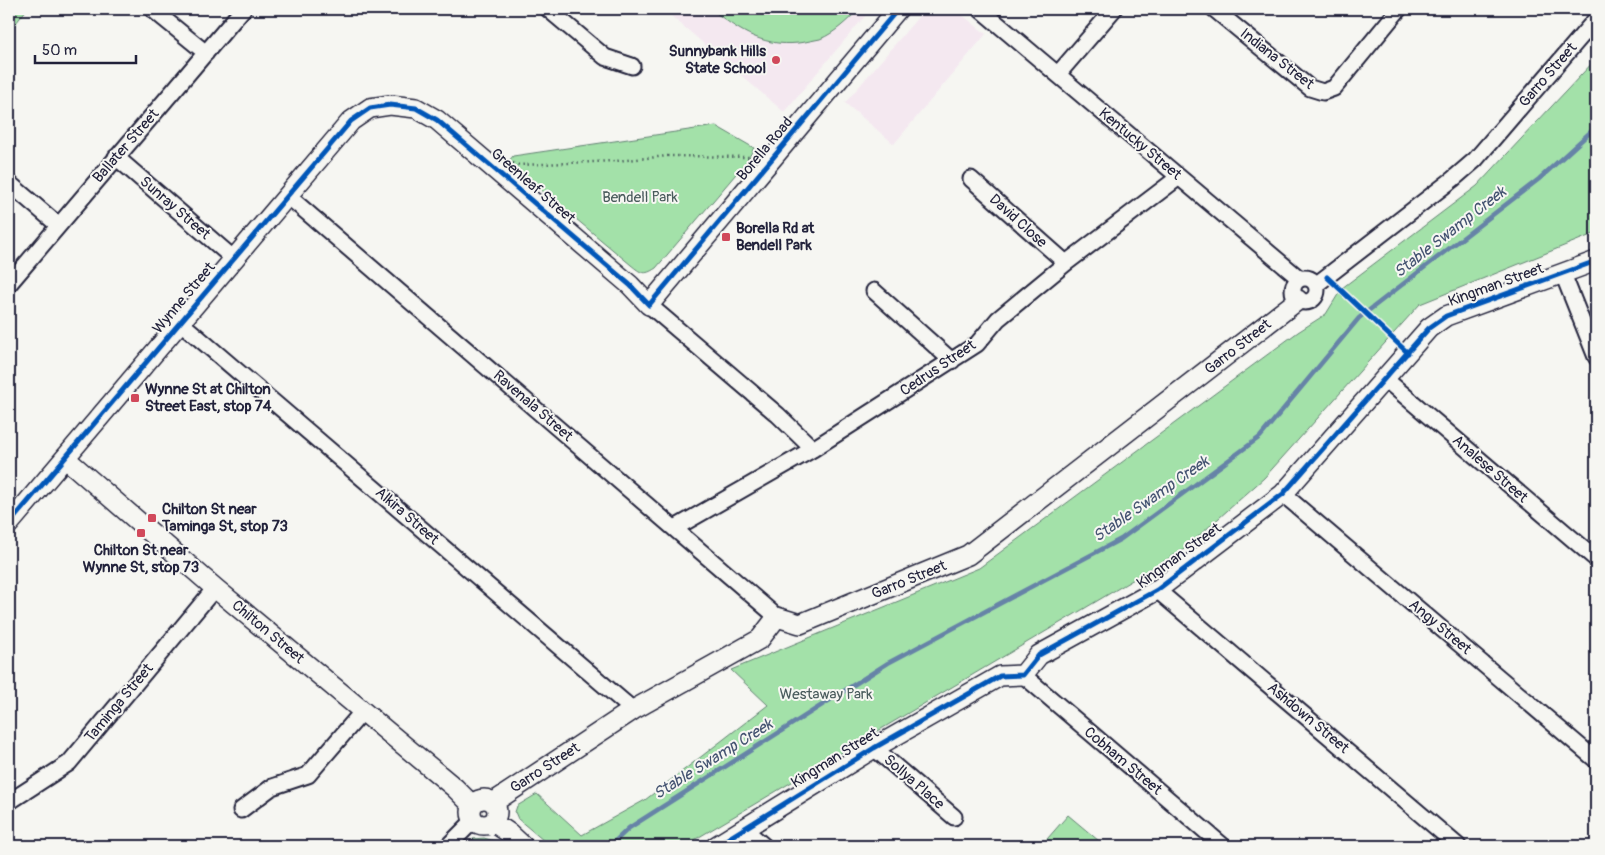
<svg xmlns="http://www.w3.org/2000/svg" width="1605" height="855" font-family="Pangolin,sans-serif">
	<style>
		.built { fill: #f4e8f0 }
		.green { fill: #a3e1a9; stroke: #628272 }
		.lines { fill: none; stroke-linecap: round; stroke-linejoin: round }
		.stream { stroke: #6683a7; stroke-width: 4.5 }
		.minor-casing { stroke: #22223b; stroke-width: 19 }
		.tertiary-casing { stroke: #22223b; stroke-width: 22 }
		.path { stroke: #22223b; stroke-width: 2.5; stroke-dasharray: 1 4; stroke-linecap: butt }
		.minor { stroke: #f6f6f2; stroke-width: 15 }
		.tertiary { stroke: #f6f6f2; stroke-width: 19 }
		.cycleway-casing { stroke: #f6f6f2; stroke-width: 8 }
		.cycleway { stroke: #0057b8; stroke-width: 5 }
		.poi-dot { fill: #d1495b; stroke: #f6f6f2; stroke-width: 2 }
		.labels { text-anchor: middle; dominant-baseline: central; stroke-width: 4; stroke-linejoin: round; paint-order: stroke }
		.poi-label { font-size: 15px; font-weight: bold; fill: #22223b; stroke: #f6f6f2; text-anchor: start }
		.street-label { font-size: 15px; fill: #22223b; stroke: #f6f6f2 }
		.park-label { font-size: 15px; fill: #495b5c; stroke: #f6f6f2 }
		.water-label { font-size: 16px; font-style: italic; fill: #445371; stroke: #f6f6f2 }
	</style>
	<rect width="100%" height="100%" fill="#f6f6f2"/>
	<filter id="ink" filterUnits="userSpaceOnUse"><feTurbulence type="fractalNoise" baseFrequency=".02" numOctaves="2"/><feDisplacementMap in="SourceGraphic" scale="10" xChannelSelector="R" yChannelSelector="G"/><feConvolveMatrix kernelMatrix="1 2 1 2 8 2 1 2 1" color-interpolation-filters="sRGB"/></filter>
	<g filter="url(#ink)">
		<path class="built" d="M663 9H871L784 112Z
			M925 9H955L986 34 894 144 845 103Z"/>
		<path class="green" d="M9 9H27L9 32Z
			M711 9H859C848 20 835 33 820 39 815 40 810 41 805 42 766 49 740 32 711 9Z
			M1596 59V233L1420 304 1264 478 1183 550 684 846H550L518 819 515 812 517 806 537 794 582 835 645 800 768 705 731 670 979 568 1298 332 1326 314 1342 288 1477 186Z
			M716 126 754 148 747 161 656 268C644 276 641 273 631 265L508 162 513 156Z
			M1068 815 1105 846H1041Z
			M484 838 494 841 500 846H467L473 839Z"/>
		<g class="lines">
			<path class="stream" d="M610 846 629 828 888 663 1121 539 1260 437 1359 318 1539 179 1596 127"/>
			<g class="minor-casing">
				<path id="minor" d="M152 9 206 53
					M548 9 605 57 632 66
					M980 9 1300 279
					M1214 9 1310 88 1323 92 1334 88 1399 9
					M1058 74 1114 9
					M116 157 234 259
					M971 179 1066 263
					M9 183 58 225
					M288 196 777 617
					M1563 274 1596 357
					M1293 290a12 12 0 1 1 24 0a12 12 0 1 1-24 0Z
					M9 284 243 9
					M1317 284 1453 179 1475 160 1596 19
					M874 291 952 361
					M649 305 778 415 813 449
					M180 322 633 710
					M1384 378 1596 559
					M1283 494 1596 760
					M675 528 813 449 977 344 998 319 1066 263 1179 177
					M1157 590 1458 846
					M1023 675 1223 846
					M874 748 954 817
					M9 802 69 763 215 588
					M241 810 272 787 308 775 363 711
					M744 829 764 846
					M448 846 474 820"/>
			</g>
			<g class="tertiary-casing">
				<path id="tertiary" d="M65 458 215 588 455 788 472 805
					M9 524 351 121 370 108 390 105 416 108 437 120 630 285 649 305 898 9
					M471 812a13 13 0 1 1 26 0a13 13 0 1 1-26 0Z
					M494 803 500 798 633 710 760 639 777 617 800 624 968 555 1298 300
					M493 822 509 833 523 846
					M716 846 874 748 1000 676 1023 675 1039 655 1157 590 1283 494 1429 328 1446 316 1596 261"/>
			</g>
			<path class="path" d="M513 163 519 165 616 161 668 156 752 157"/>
			<use href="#minor" class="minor"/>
			<use href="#tertiary" class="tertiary"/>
			<g class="cycleway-casing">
				<path id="cycleway" d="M1327 277 1408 353
					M9 524 351 121 370 108 390 105 416 108 437 120 630 285 649 305 898 9
					M716 846 874 748 1000 676 1023 675 1039 655 1157 590 1283 494 1429 328 1446 316 1596 261"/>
			</g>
			<use href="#cycleway" class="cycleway"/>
		</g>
	</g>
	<g class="poi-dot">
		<circle cx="776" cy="60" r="5"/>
		<rect x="721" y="232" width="10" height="10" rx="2.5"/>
		<rect x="130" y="393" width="10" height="10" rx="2.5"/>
		<rect x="147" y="513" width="10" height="10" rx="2.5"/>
		<rect x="136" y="528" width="10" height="10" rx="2.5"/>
	</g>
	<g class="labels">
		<g class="poi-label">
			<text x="766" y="51" text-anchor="end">Sunnybank Hills<tspan x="766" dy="17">State School</tspan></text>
			<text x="736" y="228">Borella Rd at<tspan x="736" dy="17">Bendell Park</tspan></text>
			<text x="145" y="389">Wynne St at Chilton<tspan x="145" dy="17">Street East, stop 74</tspan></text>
			<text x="162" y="509">Chilton St near<tspan x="162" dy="17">Taminga St, stop 73</tspan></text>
			<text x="141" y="550" text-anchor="middle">Chilton St near<tspan x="141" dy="17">Wynne St, stop 73</tspan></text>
		</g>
		<g class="street-label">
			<text transform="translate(1277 59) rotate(38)">Indiana Street</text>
			<text transform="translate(1548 75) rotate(-49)">Garro Street</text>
			<text transform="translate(1140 144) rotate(40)">Kentucky Street</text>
			<text transform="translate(126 146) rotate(-49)">Ballater Street</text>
			<text transform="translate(765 149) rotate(-50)">Borella Road</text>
			<text transform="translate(533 186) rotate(41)">Greenleaf Street</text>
			<text transform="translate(175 208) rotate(41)">Sunray Street</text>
			<text transform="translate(1018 221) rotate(42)">David Close</text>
			<text transform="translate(1496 285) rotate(-20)">Kingman Street</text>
			<text transform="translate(184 298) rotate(-50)">Wynne Street</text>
			<text transform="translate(1238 347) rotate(-38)">Garro Street</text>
			<text transform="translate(938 368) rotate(-34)">Cedrus Street</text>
			<text transform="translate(533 406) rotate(41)">Ravenala Street</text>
			<text transform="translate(1490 469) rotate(41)">Analese Street</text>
			<text transform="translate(407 516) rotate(41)">Alkira Street</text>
			<text transform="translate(1179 556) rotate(-36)">Kingman Street</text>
			<text transform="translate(909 580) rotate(-22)">Garro Street</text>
			<text transform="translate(1440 627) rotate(40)">Angy Street</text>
			<text transform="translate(268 632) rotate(40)">Chilton Street</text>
			<text transform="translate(119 703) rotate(-50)">Taminga Street</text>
			<text transform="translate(1308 718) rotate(40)">Ashdown Street</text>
			<text transform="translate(835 758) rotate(-32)">Kingman Street</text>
			<text transform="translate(1123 761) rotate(40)">Cobham Street</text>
			<text transform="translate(545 768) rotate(-33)">Garro Street</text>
			<text transform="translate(914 782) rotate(41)">Sollya Place</text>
		</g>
		<g class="park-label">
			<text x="640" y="197">Bendell Park</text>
			<text x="826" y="694">Westaway Park</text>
		</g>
		<g class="water-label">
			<text transform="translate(1450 232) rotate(-38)">Stable Swamp Creek</text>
			<text transform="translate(1151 499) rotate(-35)">Stable Swamp Creek</text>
			<text transform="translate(713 759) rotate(-32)">Stable Swamp Creek</text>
		</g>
	</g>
	<rect width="1605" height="855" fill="none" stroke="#f6f6f2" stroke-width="30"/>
	<rect x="15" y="15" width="1575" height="825" fill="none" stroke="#22223b" stroke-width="2" filter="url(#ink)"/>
	<path d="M35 55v8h101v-8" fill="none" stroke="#22223b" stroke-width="2.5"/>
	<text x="42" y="55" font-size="15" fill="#22223b" stroke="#f6f6f2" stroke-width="4" paint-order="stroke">50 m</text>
</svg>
